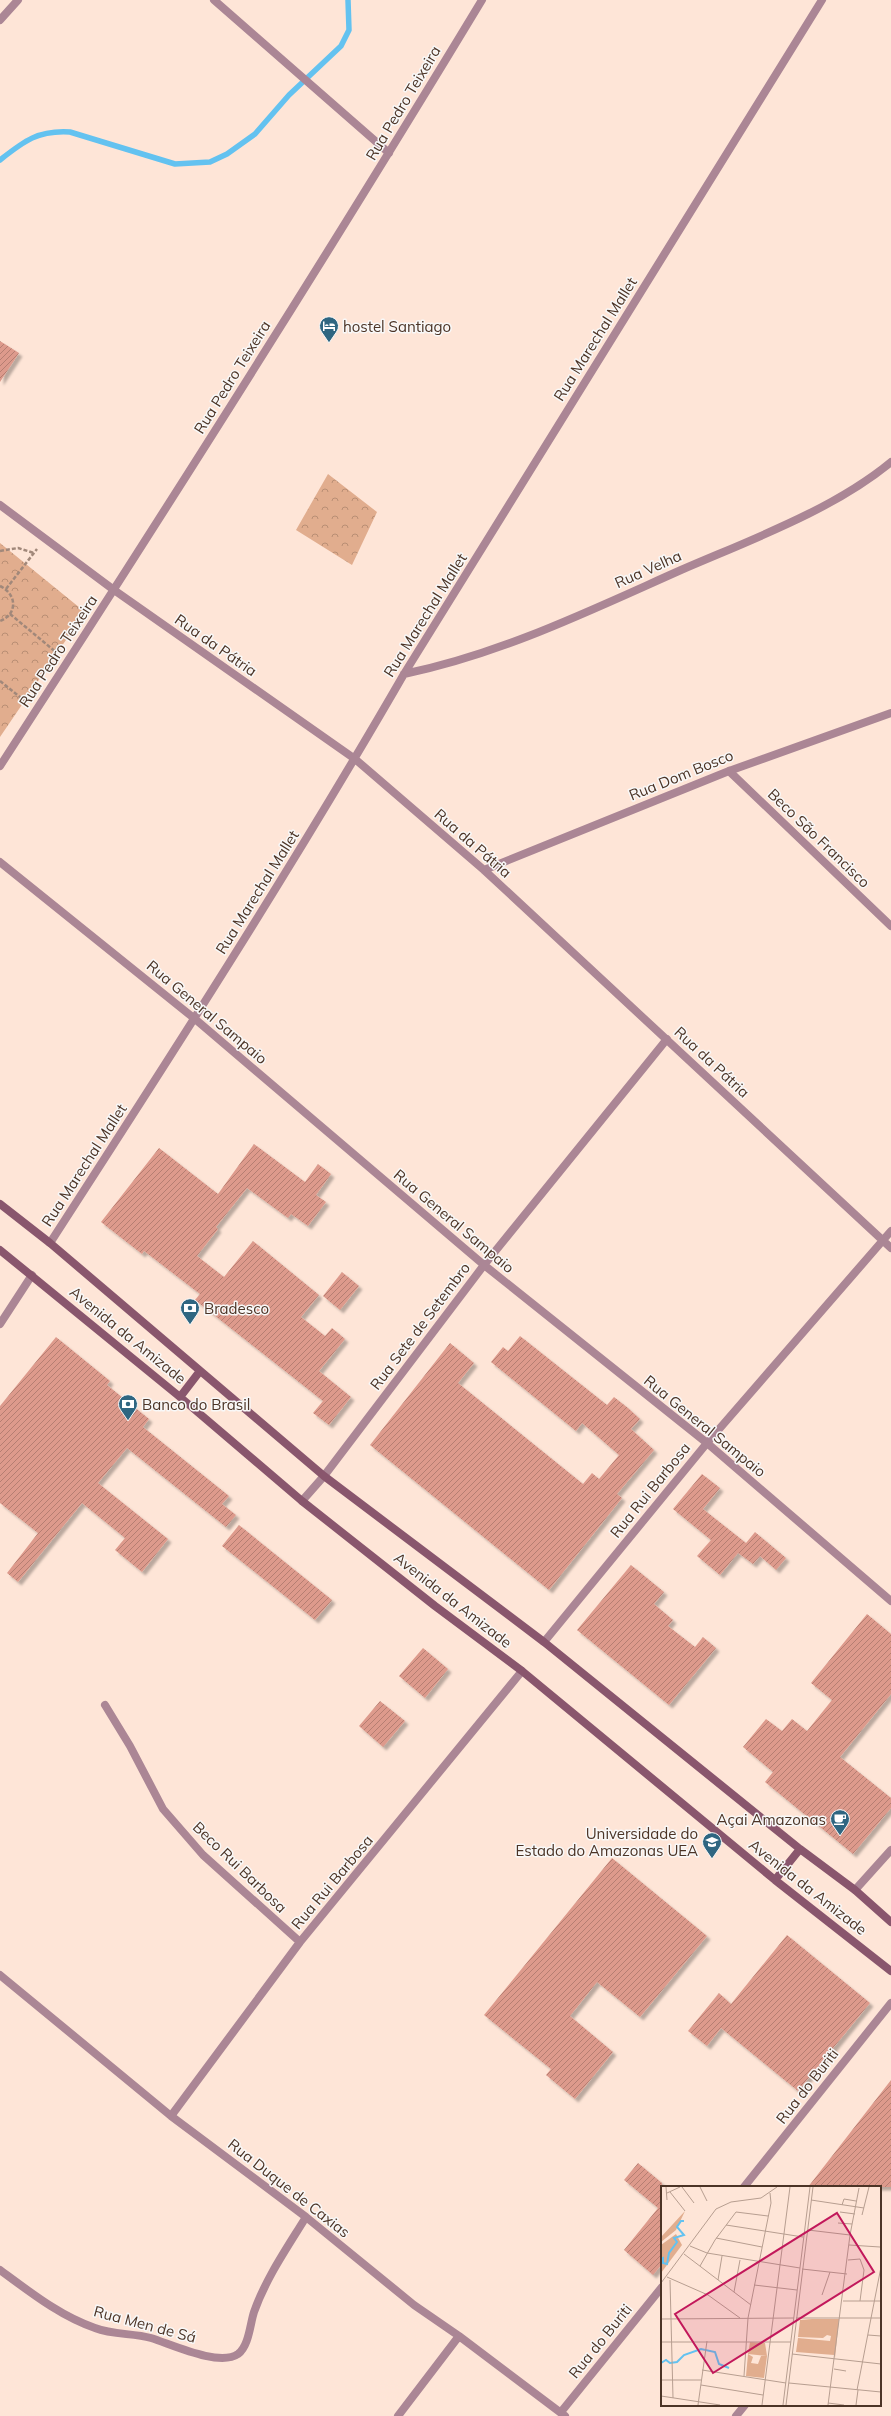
<svg xmlns="http://www.w3.org/2000/svg" width="891" height="2416" font-family="Mulish,sans-serif">
	<style>
		.forest { fill: url(#forest-crowns) }
		.lines { fill: none; stroke-linecap: round; stroke-linejoin: round }
		.stream { stroke: #63c2f0; stroke-width: 5.5 }
		.building { fill: url(#building-hatch); filter: url(#shadow) }
		.path { stroke: #a1887a; stroke-width: 2.5; stroke-dasharray: 4 2; stroke-linecap: butt }
		.minor { stroke: #ab8695; stroke-width: 8 }
		.secondary { stroke: #89566d; stroke-width: 8 }
		.labels { text-anchor: middle; dominant-baseline: central; stroke-width: 3; stroke-linejoin: round; paint-order: stroke }
		.street-label { font-size: 15px; fill: #4c3426; stroke: #f8f8f8 }
		.poi-label { font-size: 15px; fill: #4c3426; stroke: #f8f8f8; text-anchor: start }
		.inset-river { fill: none; stroke: #63c2f0; stroke-width: 2 }
		.inset-road { fill: none; stroke: #b79e90; stroke-width: 1 }
		.view { fill: #c2185b; fill-opacity: 0.15; stroke: #c2185b; stroke-width: 2 }
		.inset-edge { fill: none; stroke: #4c3426; stroke-width: 2 }
	</style>
	<defs>
		<pattern id="forest-crowns" width="20" height="18" patternUnits="userSpaceOnUse"><rect width="20" height="18" fill="#e1ad8e"/><path d="M2 6a3 3 0 1 1 6 0M12 15a3 3 0 1 1 6 0" fill="none" stroke="#b98e74"/></pattern>
		<pattern id="building-hatch" width="6" height="6" patternUnits="userSpaceOnUse"><rect width="6" height="6" fill="#dd9a8c"/><path d="M-1 1l2-2M0 6l6-6M5 7l2-2" fill="none" stroke="#b57e72"/></pattern>
		<filter id="shadow"><feDropShadow dx="3.5" dy="3.5" stdDeviation="1" flood-color="#0004"/></filter>
	</defs>
	<rect width="100%" height="100%" fill="#fee5d7"/>
	<path class="forest" d="M328 474 377 512 352 565 296 530Z
		M0 543 85 612 0 737Z"/>
	<g class="lines">
		<path class="stream" d="M0 160C24 141 38 130 70 132L175 164 210 162 227 154 255 134 289 95 341 46 349 30 348 0"/>
	</g>
	<path class="building" d="M0 341 19 353 0 382Z
		M254 1144 305 1182 318 1164 331 1174 316 1195 326 1202 308 1226 291 1214 288 1218 247 1188 216 1227 218 1229 197 1256 224 1277 253 1241 319 1295 301 1317 325 1336 332 1328 345 1339 319 1371 351 1397 329 1425 313 1413 323 1401 195 1300 200 1294 144 1251 142 1254 101 1222 159 1148 218 1194Z
		M342 1272 359 1286 340 1310 323 1296Z
		M520 1336 607 1405 614 1397 628 1408 640 1419 631 1429 654 1450 617 1494 622 1498 549 1590 370 1445 450 1343 474 1363 458 1383 583 1484 592 1473 599 1479 619 1455 582 1423 576 1431 491 1362 503 1347 508 1351Z
		M56 1337 110 1381 107 1385 149 1419 143 1427 229 1496 222 1504 236 1515 226 1527 127 1448 98 1483 168 1539 142 1572 115 1550 125 1538 82 1503 18 1582 7 1573 38 1533 0 1503V1406Z
		M702 1474 720 1488 703 1509 746 1543 755 1532 786 1558 776 1570 760 1556 753 1564 738 1553 720 1575 697 1556 711 1540 673 1509Z
		M239 1525 332 1600 315 1620 222 1546Z
		M631 1565 664 1592 654 1604 673 1620 668 1626 695 1647 703 1637 716 1648 669 1705 577 1630Z
		M867 1614 891 1634V1694L840 1757 891 1798V1808L853 1854 765 1782 773 1772 743 1747 766 1719 782 1731 792 1719 807 1731 832 1700 811 1683Z
		M423 1648 448 1669 425 1698 399 1676Z
		M380 1701 405 1721 383 1747 359 1726Z
		M612 1858 707 1936 640 2017 597 1982 570 2016 613 2052 575 2099 546 2075 551 2069 484 2015Z
		M787 1935 870 2003 798 2091 721 2028 707 2046 688 2031 719 1993 731 2004Z
		M891 2080V2187H808Z
		M638 2163 662 2183V2264L653 2275 624 2250 658 2208 624 2180Z"/>
	<g class="lines">
		<path class="path" d="M0 551 18 548 34 553
			M0 586C17 594 18 614 0 621
			M6 589 37 549
			M10 614 57 653
			M0 681 26 702"/>
		<path class="minor" d="M214 0 389 153
			M0 20 18 0
			M0 505 114 590 355 759 484 870 891 1248
			M404 674C501 654 591 610 681 570 750 540 833 510 891 462
			M0 766C164 513 326 258 482 0
			M729 771 891 926
			M0 862 195 1019 484 1265 707 1443 891 1601
			M484 870 729 771 891 713
			M50 1243C171 1056 292 868 404 674L822 0
			M0 1324 32 1275
			M302 1501 324 1476 484 1265 667 1039
			M544 1642 707 1443 891 1231
			M105 1705 130 1746 163 1809 203 1855 300 1942
			M855 1890 891 1850
			M0 1975 171 2116 306 2217 414 2305 459 2336 565 2416
			M171 2116 300 1942 522 1671
			M744 2187 891 2003
			M0 2270C30 2292 60 2316 95 2328 113 2335 133 2333 151 2338 171 2344 219 2367 238 2354 249 2346 250 2324 254 2312 266 2278 287 2248 306 2217
			M561 2412 662 2287
			M398 2416 459 2336
			M736 2416 745 2405"/>
		<path class="secondary" d="M0 1204 50 1243 324 1476 544 1642 800 1849 855 1890 891 1922
			M0 1250 180 1397 302 1501 435 1606 522 1671 775 1880 891 1971
			M180 1397 200 1371
			M775 1880 800 1849"/>
	</g>
	<defs>
		<g id="hotel-pin" transform="scale(1)"><path d="M0 17L-7.5 6A9.5 9.5 0 1 1 7.5 6Z" fill="#2f6681" stroke="#f8f8f8"/><path d="M-6-4.5h1.5V1H6V5H4.5V3h-9V5H-6ZM-4 0a1.8 1.8 0 1 1 3.6 0ZM.5 0V-2.5h3Q6-2.5 6 0Z" fill="#fff"/></g>
		<g id="bank-pin" transform="scale(1)"><path d="M0 17L-7.5 6A9.5 9.5 0 1 1 7.5 6Z" fill="#2f6681" stroke="#f8f8f8"/><path d="M-6-4H6V4H-6ZM0-2.3a2.3 2.3 0 1 0 0 4.6a2.3 2.3 0 1 0 0-4.6Z" fill="#fff"/></g>
		<g id="cafe-pin" transform="scale(1)"><path d="M0 17L-7.5 6A9.5 9.5 0 1 1 7.5 6Z" fill="#2f6681" stroke="#f8f8f8"/><path d="M-5.5-4.5H6V0H3Q3 3.5 0 3.5H-2.5Q-5.5 3.5-5.5 0ZM3-3.2v2h1.7v-2ZM-6 4.5H4V6H-6Z" fill="#fff"/></g>
		<g id="university-pin" transform="scale(1)"><path d="M0 17L-7.5 6A9.5 9.5 0 1 1 7.5 6Z" fill="#2f6681" stroke="#f8f8f8"/><path d="M0-5L7-2L0 1L-7-2ZM-4 1L0 2.5L4 1V4Q0 6-4 4Z" fill="#fff"/></g>
	</defs>
	<g fill-rule="evenodd">
		<use href="#hotel-pin" x="329" y="326"/>
		<use href="#bank-pin" x="190" y="1308"/>
		<use href="#bank-pin" x="128" y="1404"/>
		<use href="#cafe-pin" x="840" y="1819"/>
		<use href="#university-pin" x="712" y="1842"/>
	</g>
	<g class="labels">
		<g class="street-label">
			<text transform="translate(403 103) rotate(-59)">Rua Pedro Teixeira</text>
			<text transform="translate(595 339) rotate(-58)">Rua Marechal Mallet</text>
			<text transform="translate(232 377) rotate(-58)">Rua Pedro Teixeira</text>
			<text transform="translate(648 569) rotate(-24)">Rua Velha</text>
			<text transform="translate(425 615) rotate(-58)">Rua Marechal Mallet</text>
			<text transform="translate(216 645) rotate(35)">Rua da Pátria</text>
			<text transform="translate(58 651) rotate(-57)">Rua Pedro Teixeira</text>
			<text transform="translate(681 775) rotate(-22)">Rua Dom Bosco</text>
			<text transform="translate(819 838) rotate(44)">Beco São Francisco</text>
			<text transform="translate(473 843) rotate(41)">Rua da Pátria</text>
			<text transform="translate(257 892) rotate(-58)">Rua Marechal Mallet</text>
			<text transform="translate(207 1012) rotate(40)">Rua General Sampaio</text>
			<text transform="translate(712 1062) rotate(43)">Rua da Pátria</text>
			<text transform="translate(84 1165) rotate(-57)">Rua Marechal Mallet</text>
			<text transform="translate(454 1221) rotate(40)">Rua General Sampaio</text>
			<text transform="translate(420 1326) rotate(-53)">Rua Sete de Setembro</text>
			<text transform="translate(128 1335) rotate(39)">Avenida da Amizade</text>
			<text transform="translate(705 1426) rotate(39)">Rua General Sampaio</text>
			<text transform="translate(650 1490) rotate(-51)">Rua Rui Barbosa</text>
			<text transform="translate(453 1600) rotate(38)">Avenida da Amizade</text>
			<text transform="translate(240 1867) rotate(44)">Beco Rui Barbosa</text>
			<text transform="translate(332 1882) rotate(-50)">Rua Rui Barbosa</text>
			<text transform="translate(808 1887) rotate(38)">Avenida da Amizade</text>
			<text transform="translate(807 2086) rotate(-52)">Rua do Buriti</text>
			<text transform="translate(289 2188) rotate(38)">Rua Duque de Caxias</text>
			<text transform="translate(145 2324) rotate(15)">Rua Men de Sá</text>
			<text transform="translate(600 2341) rotate(-51)">Rua do Buriti</text>
		</g>
		<g class="poi-label">
			<text x="343" y="326">hostel Santiago</text>
			<text x="204" y="1308">Bradesco</text>
			<text x="142" y="1404">Banco do Brasil</text>
			<text x="826" y="1819" text-anchor="end">Açai Amazonas</text>
			<text x="698" y="1833" text-anchor="end">Universidade do<tspan x="698" dy="17">Estado do Amazonas UEA</tspan></text>
		</g>
	</g>
	<g transform="translate(661 2186)">
		<rect width="220" height="220" fill="#fee5d7"/>
		<path d="M151 133H178L174 172 173 169 135 166 137 152 169 155 170 150 166 149 162 152 137 151 139 134ZM87 168 92 171 90 177 97 178 100 170H106L103 192 85 190Z" fill="#e1ad8e"/>
		<path d="M24 25 15 44 0 56V51ZM15 48 21 59 0 87V59ZM89 156 104 157 106 170 87 168Z" fill="#e1ad8e"/>
		<path class="inset-river" d="M0 73 2 72V77L6 78 8 67 16 56 13 52 23 49 16 41 20 35H23M0 177 5 174 9 177 16 176 23 169 40 163 54 166 58 178 68 182"/>
		<path class="inset-road" d="M5 1 6 14M21 1 33 17M39 1 46 15M9 6 24 25M6 7 19 1M150 14 203 22M181 19 183 13 195 15M179 26 194 28M201 29 208 1M177 37 191 38M65 39 142 51M147 44 189 49M55 52 101 61M188 59 219 61M29 60 46 67 139 82M23 68 90 119M187 74 199 73 203 84 199 115M39 80 54 54 75 26 107 30M141 83 186 88M6 91 47 109 79 132M9 94 12 212M57 94 61 70M0 97 55 23 70 16 100 12 116 1M93 99 136 104M73 106 79 74M161 109 169 86M182 115H220M135 132H220M0 133 133 132M207 149 220 150M0 156H130M131 168 220 178M173 183 185 185M41 184 125 197M83 190 87 132 110 17 109 7M0 194H40M128 197 220 206M40 199 102 209M196 204 220 81M0 210 59 219M167 217 183 219M37 219 46 155M101 219 129 1M122 219 149 1M125 219 152 1M167 219 189 49 198 2M195 219 197 204"/>
		<path class="view" d="M176 27 213 86 52 187 14 128Z"/>
		<rect width="220" height="220" class="inset-edge"/>
	</g>
</svg>
